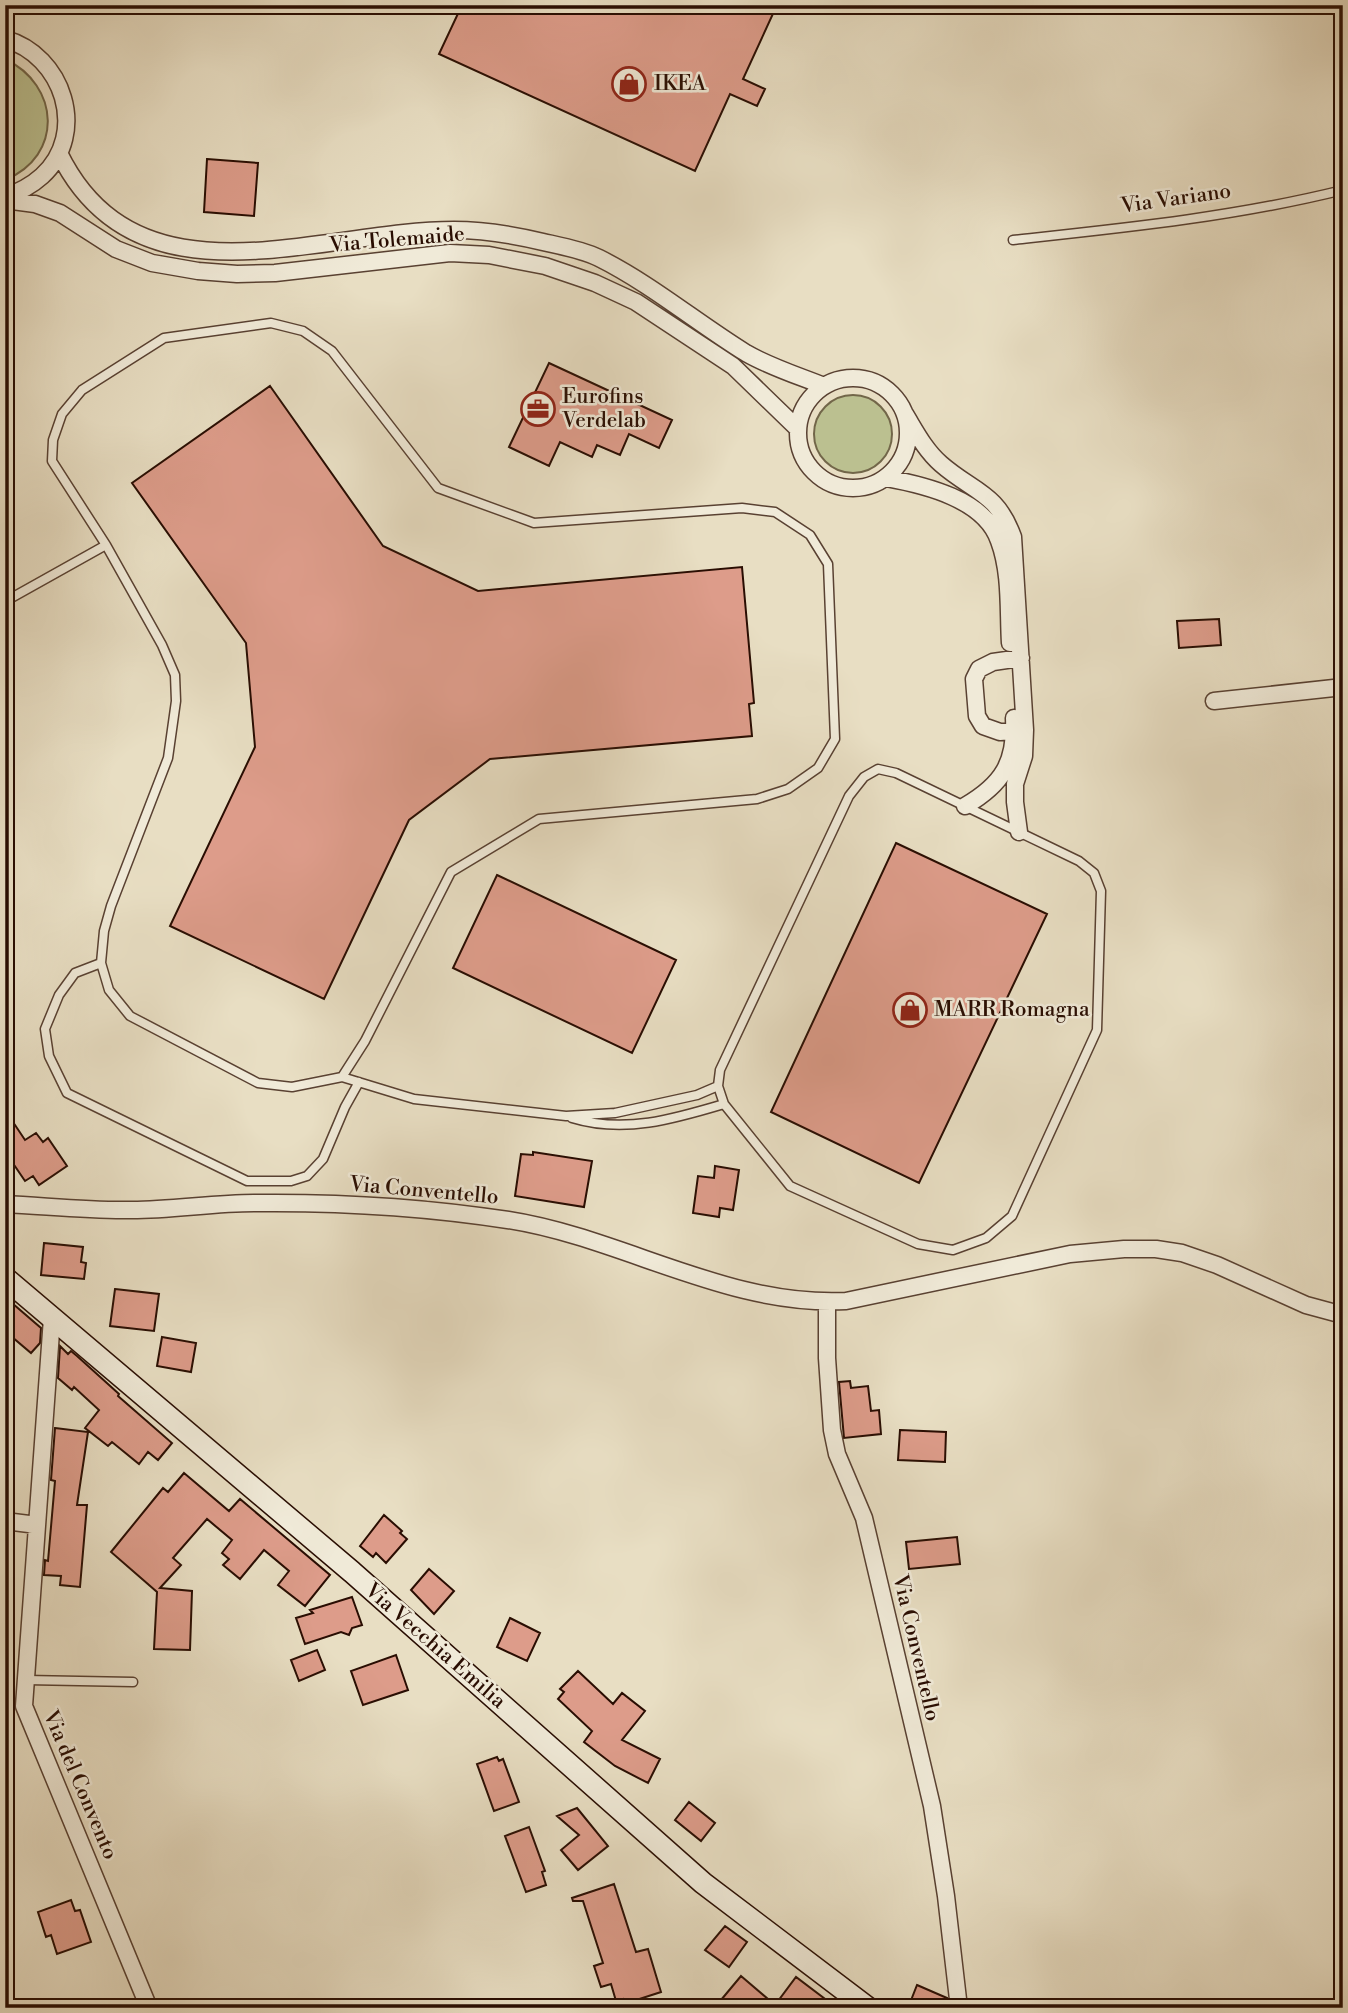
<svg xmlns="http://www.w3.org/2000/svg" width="1348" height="2013" font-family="'Libre Bodoni',serif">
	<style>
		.green { fill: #bbc090; stroke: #726649; stroke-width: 2 }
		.building { fill: #dd9c8a; stroke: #290d02; stroke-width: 2 }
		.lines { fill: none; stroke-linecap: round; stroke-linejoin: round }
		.lane-casing { stroke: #594132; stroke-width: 11 }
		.street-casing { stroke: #594132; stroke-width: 19 }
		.secondary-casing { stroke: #290d02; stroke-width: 24 }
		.lane { stroke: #f0ead8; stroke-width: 8 }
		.street { stroke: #f0ead8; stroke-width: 16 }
		.secondary { stroke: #f0ead8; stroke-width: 21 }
		.labels { text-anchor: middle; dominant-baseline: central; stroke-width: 5; stroke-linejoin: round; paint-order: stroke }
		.poi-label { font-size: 21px; fill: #290d02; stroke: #f0ead8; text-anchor: start }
		.street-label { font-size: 21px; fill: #290d02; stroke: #f0ead8 }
	</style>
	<rect width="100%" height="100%" fill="#e8dec3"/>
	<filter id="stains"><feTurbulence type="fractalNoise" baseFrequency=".00286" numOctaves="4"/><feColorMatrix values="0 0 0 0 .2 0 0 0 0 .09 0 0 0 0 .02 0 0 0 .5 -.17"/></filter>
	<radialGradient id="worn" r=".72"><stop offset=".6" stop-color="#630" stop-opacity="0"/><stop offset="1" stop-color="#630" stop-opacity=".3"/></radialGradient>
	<path class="green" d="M5 59C60 85 64 156 5 180Z
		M814 434a39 39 0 1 1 78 0a39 39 0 1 1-78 0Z"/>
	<path class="building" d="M462 5H777L743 79 765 89 757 106 730 94 695 171 439 54Z
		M207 159 258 163 254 216 204 212Z
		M549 363 672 420 659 448 629 434 620 455 597 445 592 457 560 442 549 466 509 447Z
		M270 386 383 546 478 591 742 567 754 703 749 704 752 736 490 759 409 820 324 999 170 926 255 747 246 643 132 483Z
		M1219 619 1221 645 1179 648 1177 621Z
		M896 843 1047 914 919 1183 771 1112Z
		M497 875 676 960 632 1053 453 968Z
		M5 1110 25 1140 36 1133 43 1142 48 1138 67 1166 39 1185 33 1176 25 1181 8 1156H5Z
		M533 1152 592 1161 584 1207 515 1196 521 1154 533 1155Z
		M715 1166 739 1170 733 1210 720 1208 719 1217 693 1213 698 1176 714 1178Z
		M44 1243 83 1247 81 1262 86 1263 84 1279 41 1275Z
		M115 1289 159 1294 154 1331 110 1326Z
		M5 1297 41 1328 40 1343 31 1353 5 1331Z
		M162 1337 196 1343 191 1372 157 1366Z
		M60 1346 68 1354 71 1351 77 1356 119 1394 118 1396 172 1443 158 1460 148 1452 139 1464 112 1442 108 1446 85 1428 99 1410 74 1387 72 1390 58 1378Z
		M850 1381 851 1388 868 1386 871 1411 879 1410 881 1434 844 1438 839 1382Z
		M55 1428 88 1432 77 1505H87L80 1587 60 1585 61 1576 44 1575 45 1560 48 1561 55 1481 51 1480Z
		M900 1430 946 1432 945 1462 898 1460Z
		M184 1473 229 1511 240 1499 330 1575 305 1606 278 1585 289 1571 264 1550 240 1579 223 1565 229 1559 222 1553 232 1540 207 1519 173 1558 181 1565 160 1588 192 1591 190 1650 154 1649 157 1592 111 1552 163 1488 168 1492Z
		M384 1515 402 1531 400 1533 407 1539 386 1563 376 1553 373 1557 360 1546Z
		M957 1537 960 1564 909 1569 906 1542Z
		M429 1569 454 1591 434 1614 411 1590Z
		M352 1597 362 1625 352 1628 349 1635 341 1632 305 1644 296 1618 313 1613 310 1610Z
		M510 1618 540 1633 527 1661 497 1647Z
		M317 1650 325 1670 299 1681 291 1660Z
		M396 1655 408 1690 363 1705 351 1671Z
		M578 1671 613 1704 622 1693 645 1711 622 1740 660 1759 648 1783 615 1766 584 1742 592 1731 558 1699 564 1692 560 1689Z
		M497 1757 499 1761 503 1759 519 1802 494 1811 477 1764Z
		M689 1802 715 1823 701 1841 675 1820Z
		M577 1808 608 1846 578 1870 561 1850 579 1835 557 1816Z
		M529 1827 545 1871 542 1872 546 1885 526 1892 505 1836Z
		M614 1884 636 1952 648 1949 661 1992 624 2004 623 1999 616 2001 611 1984 601 1987 594 1966 603 1963 583 1901H573L572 1898Z
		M71 1900 75 1911 80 1910 91 1942 57 1954 51 1935 46 1937 38 1912Z
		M725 1926 747 1942 729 1967 705 1950Z
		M741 1976 775 2005 796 1977 837 2008H730L721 2000Z
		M917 1985 947 1998 948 2008H908Z"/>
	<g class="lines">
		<g class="lane-casing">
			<path id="lane" d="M1013 240C1124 228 1234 217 1343 190
				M271 323 303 331 332 351 438 488 534 523 742 508 775 512 810 535 828 564 835 739 818 768 788 789 757 799 539 819 451 872 365 1041 342 1077 292 1087 258 1083 130 1016 109 990 101 963 104 931 111 906 168 758 176 701 175 675 162 645 106 545 52 461 53 440 62 414 82 390 164 338Z
				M5 598 13 597 106 545
				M878 769 896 773 1079 861 1094 873 1101 891 1097 1030 1012 1216 986 1238 953 1250 918 1244 790 1186 724 1104 718 1086 720 1070 849 796 864 777Z
				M101 963 75 973 59 995 45 1029 49 1056 67 1093 247 1181H291L307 1176 323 1159 345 1107 359 1082
				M342 1077 414 1099 566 1116 615 1113 697 1095 718 1086
				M572 1118C624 1134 674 1119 724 1104
				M26 1680 133 1682"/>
		</g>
		<g class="street-casing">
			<path id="street" d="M5 39C63 55 89 133 42 176 31 186 19 192 5 197
				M59 153C137 313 320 230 454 230 483 230 514 235 543 242 561 246 583 250 599 258 651 284 696 322 746 353 770 367 799 376 824 386
				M5 200 35 204 60 213 116 249 152 263 198 271 237 274 275 273 450 253 489 255 545 266 595 283 636 302 733 366 798 429
				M798 433a55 55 0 1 1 110 0a55 55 0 1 1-110 0Z
				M905 414C916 432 925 450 941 464 973 492 997 492 1013 537L1025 730 1024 756 1015 784V802L1019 832
				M886 478C924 485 985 499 999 541 1011 573 1008 610 1010 643
				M1021 658 993 662 979 669 974 679 977 716 983 726 1000 732 1025 730
				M1214 701 1343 687
				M965 806C1003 784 1016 762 1014 718
				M5 1204C47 1206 90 1211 132 1210 173 1210 213 1203 254 1203 339 1202 424 1207 508 1220 623 1238 727 1307 846 1301L1070 1254 1124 1249H1156L1182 1253 1217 1265 1306 1305 1343 1315
				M827 1302V1358L832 1430 837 1454 864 1518 932 1806 946 1896 959 2008
				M52 1318 24 1706 149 2008
				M5 1521 37 1525"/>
		</g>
		<g class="secondary-casing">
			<path id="secondary" d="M5 1278 352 1572 703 1883 868 2008"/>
		</g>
		<use href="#lane" class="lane"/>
		<use href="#street" class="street"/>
		<use href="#secondary" class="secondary"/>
	</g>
	<defs>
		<g id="shop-ring" transform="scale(1.75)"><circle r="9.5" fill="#f0ead8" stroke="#8f2418" stroke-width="1.5"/><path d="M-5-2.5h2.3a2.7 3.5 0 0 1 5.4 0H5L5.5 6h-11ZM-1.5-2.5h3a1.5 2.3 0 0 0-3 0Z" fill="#8f2418"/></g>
		<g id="office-ring" transform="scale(1.75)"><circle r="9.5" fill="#f0ead8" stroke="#8f2418" stroke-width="1.5"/><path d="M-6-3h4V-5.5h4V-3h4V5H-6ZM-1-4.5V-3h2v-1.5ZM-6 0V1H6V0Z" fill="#8f2418"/></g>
	</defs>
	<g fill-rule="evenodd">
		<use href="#shop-ring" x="629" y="84"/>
		<use href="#office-ring" x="538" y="409"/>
		<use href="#shop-ring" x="910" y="1010"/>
	</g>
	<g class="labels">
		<g class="poi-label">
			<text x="654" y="84">IKEA</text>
			<text x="562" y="397">Eurofins<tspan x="562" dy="24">Verdelab</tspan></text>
			<text x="934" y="1010">MARR Romagna</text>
		</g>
		<g class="street-label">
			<text transform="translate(1176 199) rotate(-8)">Via Variano</text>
			<text transform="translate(397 240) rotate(-5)">Via Tolemaide</text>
			<text transform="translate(424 1191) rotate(5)">Via Conventello</text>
			<text transform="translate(435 1646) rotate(41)">Via Vecchia Emilia</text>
			<text transform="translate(916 1648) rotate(77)">Via Conventello</text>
			<text transform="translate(80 1785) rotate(67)">Via del Convento</text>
		</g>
	</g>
	<rect width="1348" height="2013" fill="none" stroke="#e8dec3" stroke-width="28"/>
	<rect x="7" y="7" width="1334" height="1999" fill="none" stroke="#290d02" stroke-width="3.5"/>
	<rect x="14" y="14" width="1320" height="1985" fill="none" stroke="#290d02" stroke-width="2"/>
	<rect width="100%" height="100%" filter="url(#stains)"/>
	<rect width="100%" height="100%" fill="url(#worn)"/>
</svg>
